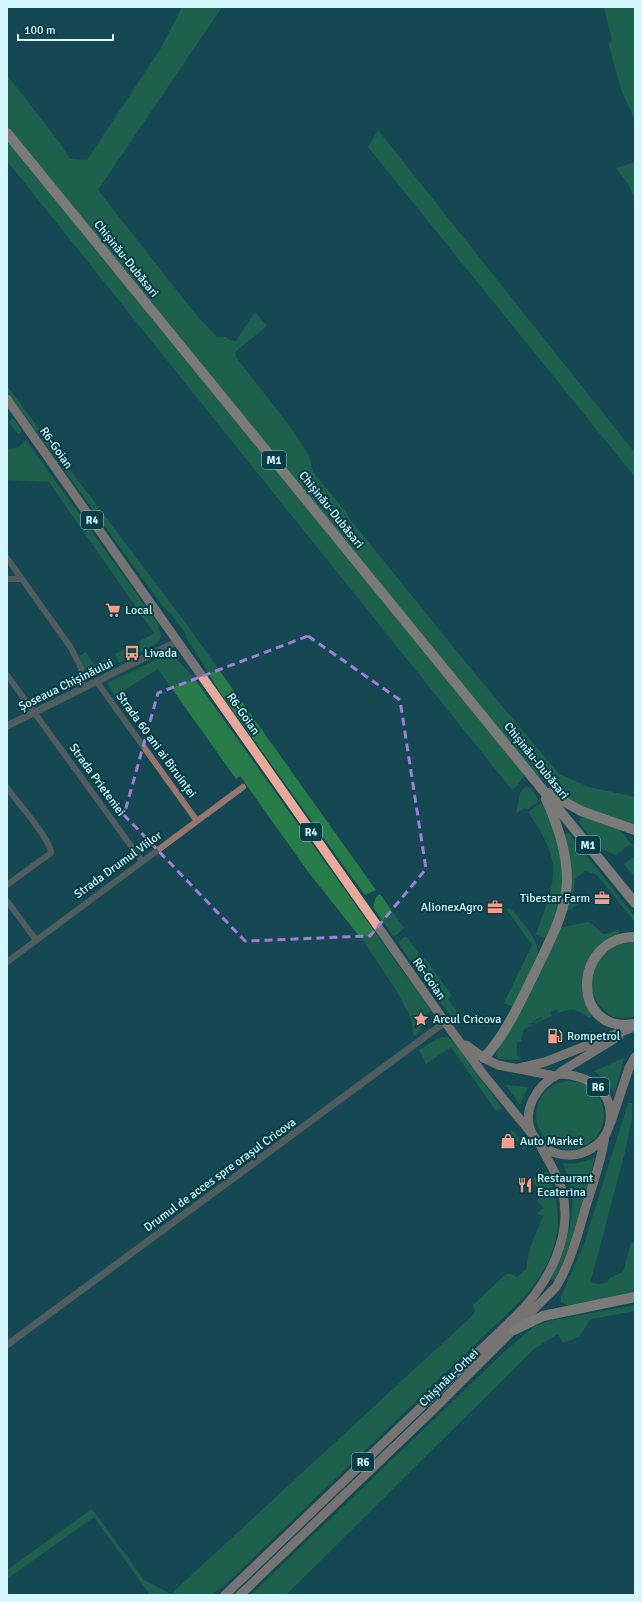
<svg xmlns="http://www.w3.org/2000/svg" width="642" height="1602" font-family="Signika,sans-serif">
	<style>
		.green { fill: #277c4a }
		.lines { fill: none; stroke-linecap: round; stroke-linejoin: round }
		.minor { stroke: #95766e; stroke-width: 6 }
		.tertiary { stroke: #95766e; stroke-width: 7 }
		.primary { stroke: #e8a99a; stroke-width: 9 }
		.trunk { stroke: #f4b5a6; stroke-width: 10 }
		.marked { fill: none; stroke: #9f7dd9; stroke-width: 3; stroke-dasharray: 8 5; stroke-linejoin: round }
		.labels { text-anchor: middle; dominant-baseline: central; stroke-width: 4; stroke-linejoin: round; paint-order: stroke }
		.shield { fill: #063d47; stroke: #97bfc8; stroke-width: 1 }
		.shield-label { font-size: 11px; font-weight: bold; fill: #d5f7ff }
		.street-label { font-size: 12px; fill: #d5f7ff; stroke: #063d47 }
		.poi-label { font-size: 12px; fill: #d5f7ff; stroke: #063d47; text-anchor: start }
	</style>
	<rect width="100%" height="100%" fill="#154852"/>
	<path class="green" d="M182 7H222L98 190 197 316 217 337H226L230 340 236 341 255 312 267 326 235 352 236 357 294 432 309 456 313 472 347 513 349 518 472 670 559 774 589 787 635 797V826L610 819 561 797 526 764 7 128V75L60 143 70 159 87 160 161 48Z
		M604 7H635V120L622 92 608 43 612 41Z
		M378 130 635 453V477L368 147Z
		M7 137 525 774 517 786 512 790 7 161Z
		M635 162V198L628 184 616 168Z
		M7 386 190 629 376 890 365 895 348 872 219 691 197 654 185 636 187 635 172 615 164 608 7 391Z
		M13 418 22 431 18 434 9 422Z
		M26 440 158 624 161 637 157 643 140 652 135 644 154 633 49 482 7 480V449L18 448Z
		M132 645 136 654 119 663 115 654Z
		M86 652 94 665 111 656 115 665 93 677 87 676 79 656Z
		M165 657H174L192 675 431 1011 423 1016 424 1021 420 1025 422 1029 414 1037 411 1018 396 990 367 946 309 873 240 776 236 779 158 669 115 696 107 683 153 661Z
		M526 786 531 788 539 801 526 810 525 808 516 813 520 793Z
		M541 803 556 831 564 875 558 911 547 936 543 938 536 934C543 915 558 879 552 859 548 843 538 826 528 812Z
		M585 817 619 829 634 847 629 845 616 855 601 849 580 824V819Z
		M568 832 635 917 634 921 597 875 585 871 575 879 573 895 578 901V904L566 912 564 836Z
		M635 855V877L624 864Z
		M380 894 404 928C400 931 399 935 393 936L373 907 376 897Z
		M510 908C521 921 537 936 538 953L514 1007 504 1003 532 945 507 910Z
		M588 922C603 928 597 941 618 929L619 931 618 937 585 967 582 986 583 995 585 1001 592 1011 591 1017 589 1018C576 1009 573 1007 559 1013L557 1009 551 1012 552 1016 534 1024V1022L542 1019V1017L536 1019V1020L530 1024 533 1025 524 1029 521 1041 517 1043V1056L521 1057 520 1060 498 1059 496 1055 497 1052 525 1001 558 928Z
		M405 937H407L419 954 418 957 411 962 398 942Z
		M635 941V1017L622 1018 613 1017 605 1011 598 1004 593 994 591 984 594 965 610 947Z
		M425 958 452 996 448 999 465 1022 456 1023 414 966Z
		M590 1031 594 1033 576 1041 577 1037Z
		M447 1037 452 1040 502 1108 496 1111 451 1047 426 1064 419 1050 438 1038Z
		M624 1058 615 1091 613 1092 603 1078 594 1071Z
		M536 1115a34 34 0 1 1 68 0a34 34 0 1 1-68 0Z
		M506 1085 528 1087 520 1105Z
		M628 1103H632V1119L624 1156 591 1280 592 1283 599 1284 608 1282 609 1278 623 1272 631 1243 634 1242 635 1292 571 1306 566 1305 561 1302V1297L584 1244Z
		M509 1130 514 1131 526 1148 523 1150Z
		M595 1158 572 1241 555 1281 551 1279C563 1251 575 1224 572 1193 571 1183 566 1173 563 1163L574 1164Z
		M542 1172H548C553 1187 557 1201 558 1217 558 1266 526 1297 493 1327L225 1585 211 1595H150L94 1517 7 1579V1570L92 1509 144 1580 171 1594 472 1316 475 1312 473 1305 506 1274H511L517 1277 526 1269 530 1248 543 1216 537 1213 544 1208 537 1201 539 1198 537 1192 539 1190 532 1180Z
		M635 1305V1311L591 1319 579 1337 563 1343 558 1334 534 1349 286 1595H251L505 1351 533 1327 549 1321Z"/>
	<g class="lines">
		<path class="minor" d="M7 558 71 648 81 668 85 687
			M7 579H22
			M7 675 142 861
			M97 682 197 821
			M7 788C16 800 52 841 51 853L48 855 7 885
			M7 901 36 940
			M7 962 243 787"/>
		<path class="tertiary" d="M7 726 178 641
			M7 1345 445 1022"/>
		<path class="primary" d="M7 399 445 1022 483 1074 532 1134
			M466 1045 484 1058 498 1065 555 1076
			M519 1068 545 1062 631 1028
			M559 1074C589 1075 617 1092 609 1127 606 1137 598 1145 589 1150 571 1160 544 1155 533 1135 520 1112 537 1084 559 1074Z
			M559 1074 562 1071 619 1036
			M611 1122 629 1068 635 1057
			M225 1595 517 1315C548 1284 574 1236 562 1190 557 1173 547 1159 539 1143
			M240 1595 435 1408 556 1287C571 1262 578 1234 586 1206 593 1183 602 1160 605 1135"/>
		<path class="trunk" d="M7 133 635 903
			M549 793 581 811 635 830
			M635 937C572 937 570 1035 635 1024
			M484 1058C507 1033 521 1000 536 970 549 942 566 913 567 881 567 852 558 826 546 799
			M514 1330 543 1316 635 1297"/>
	</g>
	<path d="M0 0H642V1602H0ZM308 636 400 700 426 869 370 936 245 941 124 815 158 693Z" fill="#154852" fill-opacity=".55" fill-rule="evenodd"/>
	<path class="marked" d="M308 636 400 700 426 869 370 936 245 941 124 815 158 693Z"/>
	<defs>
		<g id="supermarket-bare" transform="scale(1.2)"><path d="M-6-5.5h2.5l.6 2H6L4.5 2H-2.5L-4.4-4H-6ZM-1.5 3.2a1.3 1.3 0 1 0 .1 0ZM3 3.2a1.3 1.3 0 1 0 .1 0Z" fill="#f49e8a" stroke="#063d47" stroke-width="2.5" paint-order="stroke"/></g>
		<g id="bus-bare" transform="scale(1.2)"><path d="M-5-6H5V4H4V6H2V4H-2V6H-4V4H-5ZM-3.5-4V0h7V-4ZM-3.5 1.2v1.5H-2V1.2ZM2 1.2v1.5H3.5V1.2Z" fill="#f49e8a" stroke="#063d47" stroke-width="2.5" paint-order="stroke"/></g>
		<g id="office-bare" transform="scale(1.2)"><path d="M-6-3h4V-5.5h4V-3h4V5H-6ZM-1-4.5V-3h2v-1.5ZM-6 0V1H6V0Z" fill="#f49e8a" stroke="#063d47" stroke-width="2.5" paint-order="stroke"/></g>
		<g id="sight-bare" transform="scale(1.2)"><path d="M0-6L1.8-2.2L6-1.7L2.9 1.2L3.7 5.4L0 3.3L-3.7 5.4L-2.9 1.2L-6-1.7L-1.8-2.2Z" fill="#f49e8a" stroke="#063d47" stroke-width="2.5" paint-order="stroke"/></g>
		<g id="fuel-bare" transform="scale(1.2)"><path d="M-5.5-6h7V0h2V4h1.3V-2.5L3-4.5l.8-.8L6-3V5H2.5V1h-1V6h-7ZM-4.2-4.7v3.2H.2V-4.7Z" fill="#f49e8a" stroke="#063d47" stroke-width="2.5" paint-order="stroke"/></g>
		<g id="shop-bare" transform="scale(1.2)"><path d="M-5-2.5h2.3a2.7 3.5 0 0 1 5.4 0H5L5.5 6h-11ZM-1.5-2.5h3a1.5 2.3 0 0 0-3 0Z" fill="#f49e8a" stroke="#063d47" stroke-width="2.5" paint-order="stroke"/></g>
		<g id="restaurant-bare" transform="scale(1.2)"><path d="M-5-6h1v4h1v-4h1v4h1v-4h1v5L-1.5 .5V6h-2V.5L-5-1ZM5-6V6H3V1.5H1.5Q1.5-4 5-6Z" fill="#f49e8a" stroke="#063d47" stroke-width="2.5" paint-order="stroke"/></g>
	</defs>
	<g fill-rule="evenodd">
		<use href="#supermarket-bare" x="113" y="610"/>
		<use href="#bus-bare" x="132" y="653"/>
		<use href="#office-bare" x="602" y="898"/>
		<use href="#office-bare" x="495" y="907"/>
		<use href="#sight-bare" x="421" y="1019"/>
		<use href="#fuel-bare" x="555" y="1036"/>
		<use href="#shop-bare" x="508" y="1141"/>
		<use href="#restaurant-bare" x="525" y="1185"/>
	</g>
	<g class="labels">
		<g class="shield">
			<rect x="262" y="451" width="24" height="18" rx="3"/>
			<rect x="81" y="511" width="22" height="18" rx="3"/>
			<rect x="300" y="823" width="22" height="18" rx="3"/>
			<rect x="576" y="836" width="24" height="18" rx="3"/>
			<rect x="587" y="1078" width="22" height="18" rx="3"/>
			<rect x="352" y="1453" width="22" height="18" rx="3"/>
		</g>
		<g class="shield-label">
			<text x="274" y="460">M1</text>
			<text x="92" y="520">R4</text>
			<text x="311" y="832">R4</text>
			<text x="588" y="845">M1</text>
			<text x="598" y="1087">R6</text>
			<text x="363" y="1462">R6</text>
		</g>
		<g class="street-label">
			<text transform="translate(126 259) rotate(51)">Chișinău-Dubăsari</text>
			<text transform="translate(56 448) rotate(55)">R6-Goian</text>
			<text transform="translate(331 510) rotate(51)">Chișinău-Dubăsari</text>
			<text transform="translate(66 685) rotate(-26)">Șoseaua Chișinăului</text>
			<text transform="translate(243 714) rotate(55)">R6-Goian</text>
			<text transform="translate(156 745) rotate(54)">Strada 60 ani ai Biruinței</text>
			<text transform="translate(536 761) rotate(51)">Chișinău-Dubăsari</text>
			<text transform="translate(97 780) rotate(54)">Strada Prieteniei</text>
			<text transform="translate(118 865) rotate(-36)">Strada Drumul Viilor</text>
			<text transform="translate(429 979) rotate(55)">R6-Goian</text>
			<text transform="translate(220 1175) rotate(-36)">Drumul de acces spre orașul Cricova</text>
			<text transform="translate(449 1378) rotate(-44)">Chișinău-Orhei</text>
		</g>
		<g class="poi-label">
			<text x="125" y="610">Local</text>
			<text x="144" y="653">Livada</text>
			<text x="590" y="898" text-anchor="end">Tibestar Farm</text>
			<text x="483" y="907" text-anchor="end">AlionexAgro</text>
			<text x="433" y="1019">Arcul Cricova</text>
			<text x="567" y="1036">Rompetrol</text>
			<text x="520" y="1141">Auto Market</text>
			<text x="537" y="1178">Restaurant<tspan x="537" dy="14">Ecaterina</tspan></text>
		</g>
	</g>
	<rect width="642" height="1602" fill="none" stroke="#d5f7ff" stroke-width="16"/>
	<path d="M18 34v6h95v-6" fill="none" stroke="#d5f7ff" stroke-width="2"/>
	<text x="24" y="34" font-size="12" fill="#d5f7ff" stroke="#063d47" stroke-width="3" paint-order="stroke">100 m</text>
</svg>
